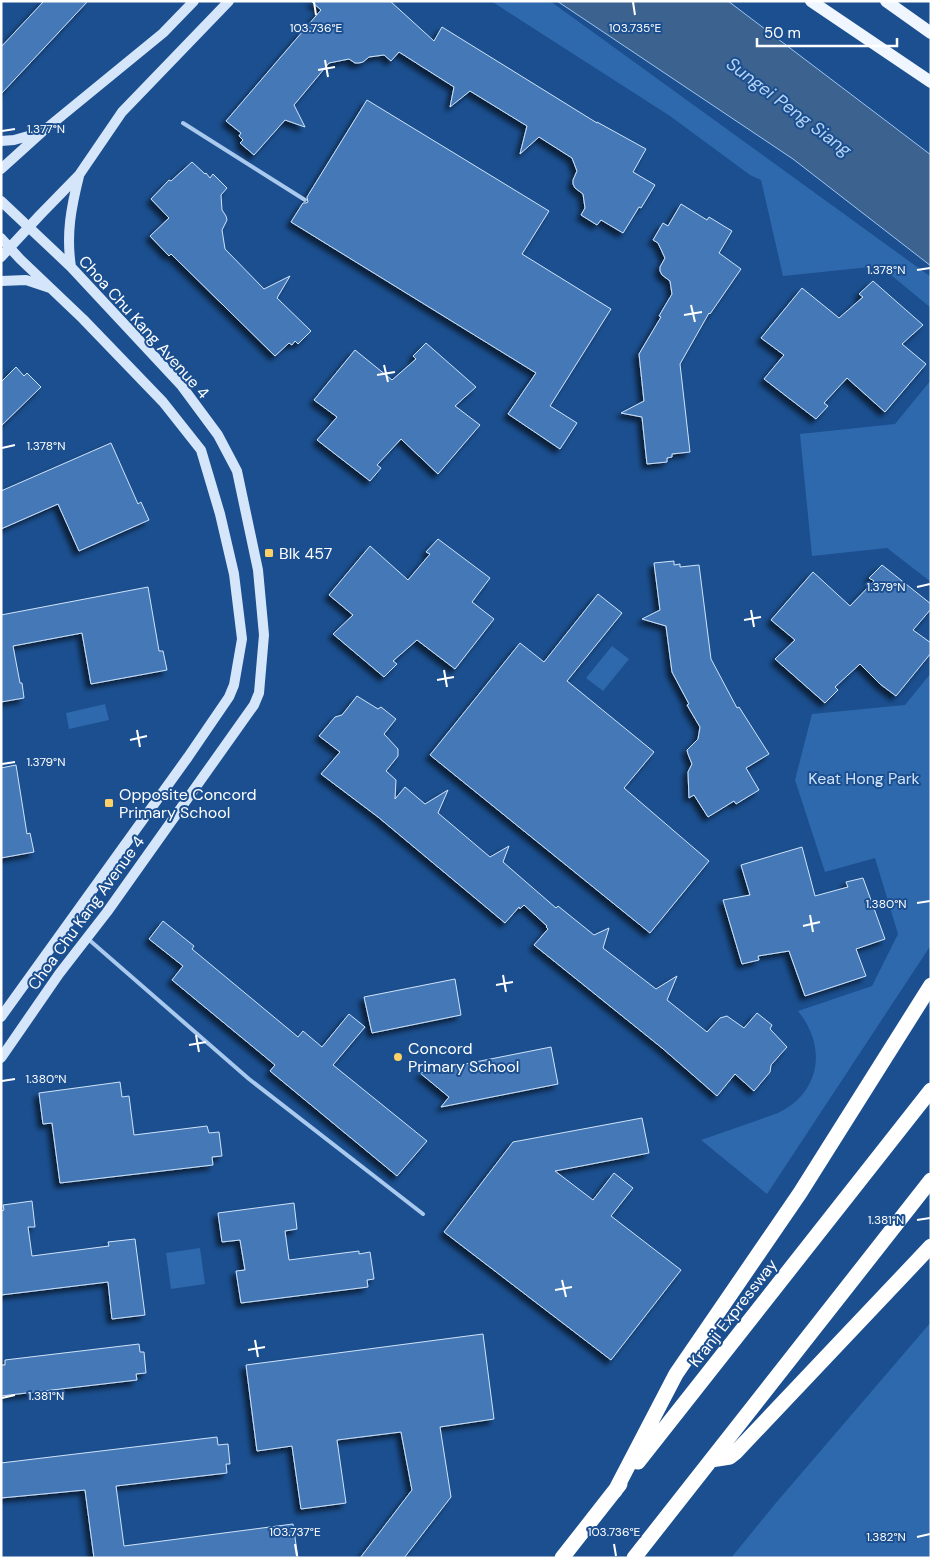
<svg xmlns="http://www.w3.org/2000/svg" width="932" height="1559" font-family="'DM Sans',sans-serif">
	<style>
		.green { fill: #2e69ad }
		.water { fill: #3c6290; stroke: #9cc4f0 }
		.building { fill: #4478b7; stroke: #cfe3fa; filter: url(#shadow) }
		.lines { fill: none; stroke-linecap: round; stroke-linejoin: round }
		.lane { stroke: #a9c9ee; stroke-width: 4 }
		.secondary { stroke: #d6e6fa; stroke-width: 10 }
		.primary { stroke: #f0f6ff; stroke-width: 12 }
		.highway { stroke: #fff; stroke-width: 15 }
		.ticks { fill: none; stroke: #fff; stroke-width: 2 }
		.poi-dot { fill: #ffd166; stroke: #1b4f8f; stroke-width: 2 }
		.labels { text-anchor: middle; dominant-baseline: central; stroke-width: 4; stroke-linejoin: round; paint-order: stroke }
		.street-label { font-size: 16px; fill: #fff; stroke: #1b4f8f }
		.poi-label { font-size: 16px; fill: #fff; stroke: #1b4f8f; text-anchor: start }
		.park-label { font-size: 16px; fill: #cfe3fa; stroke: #1b4f8f }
		.water-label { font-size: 18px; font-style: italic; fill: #b5d3f5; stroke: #1b4f8f }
		.ticks-label { font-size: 12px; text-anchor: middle; fill: #fff; stroke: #1b4f8f; stroke-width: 4; stroke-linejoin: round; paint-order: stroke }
	</style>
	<defs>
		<filter id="shadow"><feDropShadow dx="-4.5" dy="4.5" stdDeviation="2.5" flood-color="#0009"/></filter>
	</defs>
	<rect width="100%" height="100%" fill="#1b4f8f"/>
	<path class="green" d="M491 1H550L931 277V308L880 266 783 276 761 180 750 175 670 116Z
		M931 380V582L887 548 812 556 800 434 895 424Z
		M612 646 629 659 603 691 586 678Z
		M931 673V945L767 1194 701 1140 778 1113C821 1092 827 1047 798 1011L872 986 898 934 875 858 825 872 795 780 812 714 905 705Z
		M105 704 109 720 69 729 66 713Z
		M200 1248 205 1284 171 1289 166 1253Z
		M931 1322V1558H731L775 1504Z"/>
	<path class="water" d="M557 1H728L931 155V266L793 159Z"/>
	<path class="building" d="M44 1H88L1 94V47Z
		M311 1H390L434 41 442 27 597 123V122L646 149 633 172 655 185 641 208 639 207 623 233 601 220 597 225 581 215 585 208 583 194 575 188 573 184V180L577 171 572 158 539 137 520 154 527 126 470 91 450 107 454 87 399 52 391 61 384 55 369 57 363 62 359 63H355L349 59 329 63 294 105 305 127 285 120 254 155 240 143 243 140 239 136 241 133 226 121 321 10Z
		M367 100 549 211 522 254 611 309 550 406 577 423 560 449 508 414 536 373 291 222 303 203H306L308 202 307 197Z
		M192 162 205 174 206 173 210 178 213 174 227 188 221 195 222 210 226 216 227 220 222 230 225 249 264 289 290 276 277 298 311 331 298 344 295 341 292 345 289 343 275 356 171 254 169 256 150 236 169 218 151 199 169 180 171 181Z
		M681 204 707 220 709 217 732 231 719 253 741 269 710 314 709 313 680 364 690 452 672 454V457L667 458V462L647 464 642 417 621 413 644 401 639 354 661 317 659 316 672 294 670 281 662 275 660 271V267L665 258 658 243 653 240 663 223 668 226Z
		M873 281 923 325 902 344 926 364 885 412 847 378 824 403 828 406 816 419 764 379 784 355 761 338 802 288 839 318 863 297 859 294Z
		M426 343 476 387 455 406 480 425 438 474 401 439 377 465 381 468 370 481 317 440 337 417 314 400 355 350 392 380 416 359 413 356Z
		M16 367 24 376 27 373 41 387 1 426V382Z
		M111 443 138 504 141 502 149 520 79 551 58 504 1 529V491Z
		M438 539 490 578 472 602 494 619 455 669 417 640 393 661 397 664 384 677 333 634 353 615 329 595 370 546 408 580 430 554 426 552Z
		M674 561V565L680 564V567L699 565 711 659 737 708 739 707 769 754 746 768 759 790 736 804 734 801 708 817 694 795 689 798 688 772 692 764 688 754 687 750 698 739 700 727 687 705 689 704 672 672 666 626 642 619 660 610 654 563Z
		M882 565 931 604V609L913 630 931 643V653L896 696 880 684 860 664 835 687 838 690 825 703 775 659 795 640 771 620 813 572 850 606 874 581 869 578Z
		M148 587 159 651H163L167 670 91 684 82 633 13 646 20 683H22L24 698 1 702V615Z
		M598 594 622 613 567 681 654 752 624 788 709 861 650 933 430 755 520 643 544 662Z
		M357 696 378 709 381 707 396 719 384 734 398 749V756L386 771 396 780 395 799 405 787 425 804 448 790 438 813 490 857 509 846 503 862 556 908 558 906 594 935 609 928 603 948 656 989 677 976 667 1000 707 1032 720 1018 727 1016 744 1028 757 1013 772 1025 770 1029 787 1047 771 1065 770 1072 754 1091 735 1074 717 1096 662 1048 534 945 548 929 546 927 547 926 524 905 520 909 519 907 505 923 378 817 321 774 340 752 319 736 335 717 342 715Z
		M16 765 27 834 30 833 34 852 1 858V768Z
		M802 847 815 896 848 887 846 882 863 878 885 939 856 949 866 976 805 996 789 951 758 956 759 960 742 964 723 900 750 895 741 865Z
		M163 921 194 946 192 949 298 1037 303 1031 322 1047 349 1014 365 1027 333 1065 427 1141 397 1176 270 1071 275 1065 172 980 183 966 149 939Z
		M455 979 461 1015 372 1033 364 997Z
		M551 1047 558 1084 441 1107 449 1097 420 1073Z
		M120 1082 122 1097 129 1096 134 1135 207 1126 209 1133 219 1132 222 1156 212 1157 213 1165 60 1183 52 1123 43 1124 39 1093Z
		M642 1118 649 1153 555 1171 593 1200 614 1173 633 1188 611 1216 681 1270 611 1360 444 1232 513 1142Z
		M32 1201 35 1227H28L32 1256 109 1246 108 1242 135 1239 145 1315 112 1319 108 1282 1 1295V1211L4 1210 3 1205Z
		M294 1203 297 1229 285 1231 289 1260 359 1251V1254L370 1252 374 1279 367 1280 368 1287 241 1303 236 1271 245 1270 240 1240 222 1242 218 1213Z
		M483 1334 494 1419 440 1427 451 1497 404 1558H360L412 1490 401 1432 337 1440 346 1503 301 1509 292 1446 257 1451 246 1365Z
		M139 1344 140 1352H144L146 1373 136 1374 137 1380 1 1396V1365H5V1360Z
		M217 1437 218 1445 228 1444 230 1464H226L227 1473 116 1486 124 1546 293 1524 298 1558H94L85 1490 1 1498V1463Z"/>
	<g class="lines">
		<path class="lane" d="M183 123 305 200
			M87 938 249 1079 423 1214"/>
		<path class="secondary" d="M1 141 14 140 39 133
			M1 169 42 132 163 33 194 1
			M1 201 71 267 181 385 218 435 237 471 258 570 264 635 259 693 254 705 107 912 59 974 1 1058
			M1 238 20 259 83 319 163 402 201 450 220 514 234 574 242 639 234 685 229 697 188 757 1 1017
			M1 257 40 215 79 175 122 112 229 1
			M71 267C66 234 71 208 79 176
			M1 281 26 280 50 288"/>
		<path class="primary" d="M811 1 931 82
			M886 1 931 33"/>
		<path class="highway" d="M711 1460 730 1457 735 1453 931 1246
			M638 1462 931 1090
			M615 1491 676 1374 800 1193 931 985
			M562 1558 620 1484
			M634 1558 931 1180"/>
	</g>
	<path class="ticks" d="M314 2 316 15M633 2 635 15M325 60 328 77M318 70 335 67M2 131 15 129M917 270 930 268M691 305 695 322M684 315 702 312M384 365 388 382M377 375 395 372M2 448 15 445M917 587 930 584M751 610 754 627M744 620 761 617M444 670 447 687M437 680 454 677M137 730 140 747M130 740 147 736M2 764 15 762M917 903 930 901M810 915 813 932M803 926 820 922M503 975 506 992M496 985 513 982M196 1035 199 1052M189 1045 206 1042M2 1081 15 1079M917 1220 930 1218M562 1280 566 1297M555 1290 572 1287M255 1340 258 1357M248 1350 265 1347M2 1398 15 1395M917 1537 930 1534M295 1544 297 1556M614 1544 616 1556"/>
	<g class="poi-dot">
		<rect x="264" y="548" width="10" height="10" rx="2.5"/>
		<rect x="104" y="798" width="10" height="10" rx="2.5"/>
		<circle cx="398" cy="1057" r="5"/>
	</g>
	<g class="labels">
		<g class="street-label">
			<text transform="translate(144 327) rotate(48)">Choa Chu Kang Avenue 4</text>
			<text transform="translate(86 913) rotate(-54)">Choa Chu Kang Avenue 4</text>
			<text transform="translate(733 1313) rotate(-52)">Kranji Expressway</text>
		</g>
		<g class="poi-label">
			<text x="279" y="553">Blk 457</text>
			<text x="119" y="794">Opposite Concord<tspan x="119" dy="18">Primary School</tspan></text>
			<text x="408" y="1048">Concord<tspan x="408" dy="18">Primary School</tspan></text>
		</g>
		<g class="park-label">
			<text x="864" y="778">Keat Hong Park</text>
		</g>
		<g class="water-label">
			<text transform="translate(789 107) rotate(37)">Sungei Peng Siang</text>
		</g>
	</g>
	<g class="ticks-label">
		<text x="316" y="32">103.736°E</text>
		<text x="635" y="32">103.735°E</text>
		<text x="46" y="133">1.377°N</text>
		<text x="886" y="274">1.378°N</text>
		<text x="46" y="450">1.378°N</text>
		<text x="886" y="591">1.379°N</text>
		<text x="46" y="766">1.379°N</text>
		<text x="886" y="908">1.380°N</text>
		<text x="46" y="1083">1.380°N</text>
		<text x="886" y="1224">1.381°N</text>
		<text x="46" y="1400">1.381°N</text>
		<text x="295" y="1536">103.737°E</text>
		<text x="614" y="1536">103.736°E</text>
		<text x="886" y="1541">1.382°N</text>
	</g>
	<rect width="932" height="1559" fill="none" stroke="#ffffff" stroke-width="5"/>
	<path d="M757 38v8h140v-8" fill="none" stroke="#ffffff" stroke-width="2.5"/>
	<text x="764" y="38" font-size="15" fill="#ffffff" stroke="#1b4f8f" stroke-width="4" paint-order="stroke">50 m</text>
</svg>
